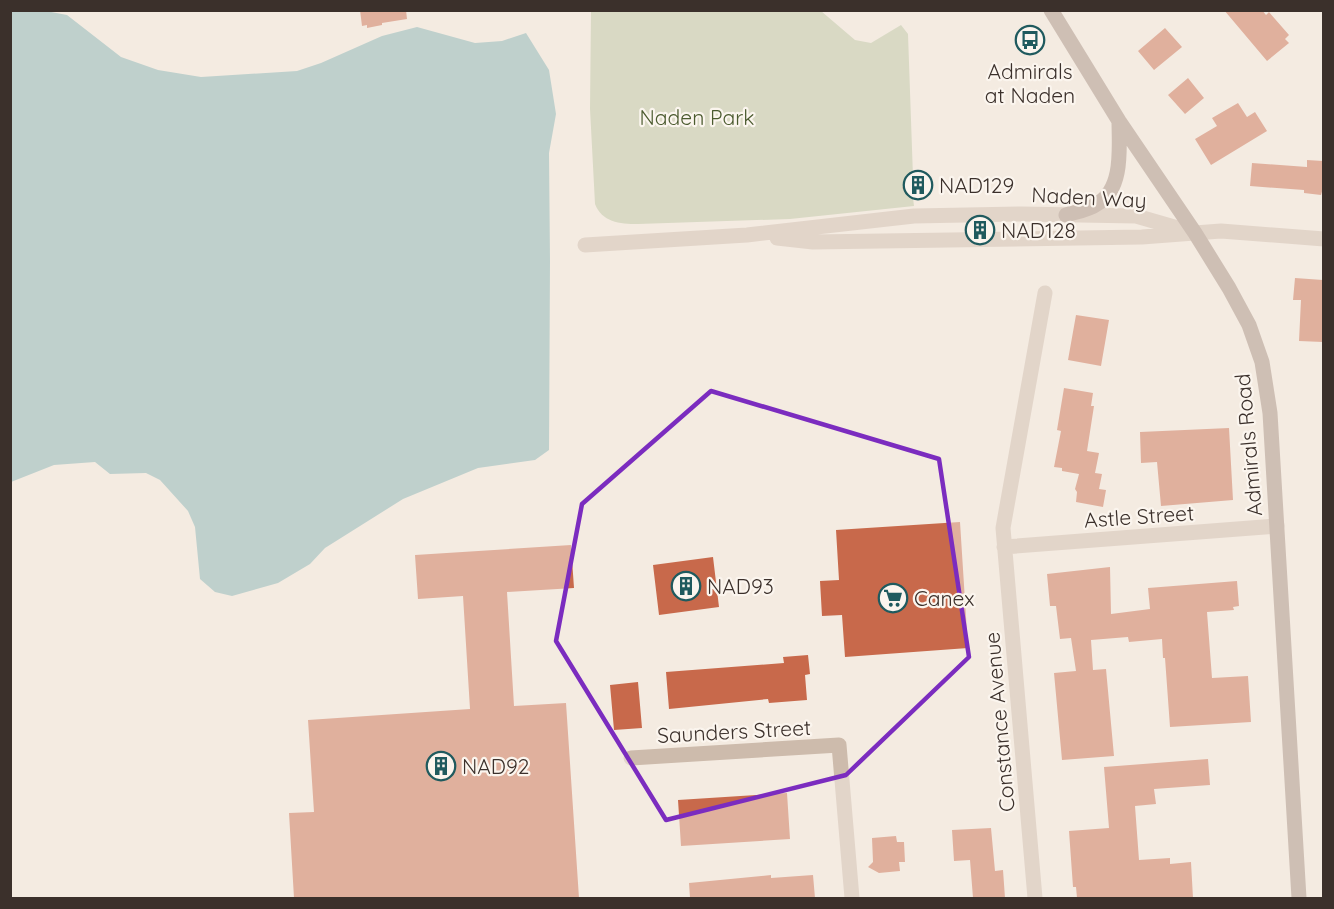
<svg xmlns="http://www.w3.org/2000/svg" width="1334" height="909" font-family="Quicksand,sans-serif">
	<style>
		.green { fill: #b8c4a0 }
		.water { fill: #7fb0b2 }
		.building { fill: #c8694b }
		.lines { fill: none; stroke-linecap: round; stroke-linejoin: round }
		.street { stroke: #cdbbac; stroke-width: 15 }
		.secondary { stroke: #a18a7d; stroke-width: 15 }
		.marked { fill: none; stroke: #7b2cbf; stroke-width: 4.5; stroke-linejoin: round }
		.labels { text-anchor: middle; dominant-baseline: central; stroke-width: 4.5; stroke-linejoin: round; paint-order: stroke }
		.poi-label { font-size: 21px; fill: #3b302b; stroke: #fbf5ee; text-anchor: start }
		.park-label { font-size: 21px; fill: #4a5a2e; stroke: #fbf5ee }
		.street-label { font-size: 21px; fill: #3b302b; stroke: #fbf5ee }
	</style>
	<rect width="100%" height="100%" fill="#f4ebe1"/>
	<path class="green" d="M591 11H821L855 40 871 43 901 25 908 34 913 177 909 196 913 198 914 206 790 219 638 224C619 224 602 222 595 204L590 109Z"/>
	<path class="water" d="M11 10 46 11 67 15 121 57 158 70 201 77 297 71 321 63 382 36 417 27 475 43 502 41 526 33 549 70 556 114 549 153 550 261 549 450 535 460 478 468 403 499 325 548 310 564 278 583 232 596 215 592 200 579 195 527 188 511 160 480 146 473 110 474 95 462 54 465 11 482Z"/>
	<path class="building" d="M360 10H406L407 19 382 23V25L367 28V25L362 26Z
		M1224 10H1262L1266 15 1269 12 1289 35 1285 39 1289 43 1267 61Z
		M1165 28 1182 47 1154 70 1138 51Z
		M1188 78 1204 98 1185 114 1168 95Z
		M1238 103 1247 117 1255 112 1267 131 1211 165 1195 139 1217 126 1212 118Z
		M1307 160 1323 161V188L1321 195 1304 193V190L1250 186 1252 163 1307 167Z
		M913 177 926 190 915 200 902 188Z
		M1295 278 1323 280V342L1299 341 1301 300H1293Z
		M1076 315 1109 320 1101 366 1068 360Z
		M1064 388 1093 393 1091 406H1094L1087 451 1099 453 1095 473 1102 474 1099 489 1106 490 1103 507 1076 502 1077 492 1075 489 1079 474 1062 471V468L1054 467 1061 431 1057 430Z
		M1229 428 1233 500 1161 506 1157 462 1141 463 1140 432Z
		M960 522 968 648 845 657 842 615 822 616 820 581 839 580 836 530Z
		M571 545 574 588 507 592 514 706 566 703 579 898H294L289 813 314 812 308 720 470 709 463 596 418 599 415 555Z
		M713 557 719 607 659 615 653 565Z
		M1110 567 1111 614 1150 609 1148 588 1237 581 1239 606 1233 607 1234 610 1207 612 1212 678 1248 676 1251 722 1170 727 1165 658H1163L1162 639 1129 642 1128 637 1091 640 1093 670 1106 669 1114 756 1062 760 1054 673 1076 671 1071 638 1060 639 1056 606H1050L1047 574Z
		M808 655 810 674 805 675 807 700 769 703 768 699 669 709 666 672 784 663 783 657Z
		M638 682 642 728 614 730 610 685Z
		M1208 759 1210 785 1154 789 1156 804 1135 806 1139 860 1170 858V864L1191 862 1193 898H1077L1076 887H1073L1069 831 1109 828 1104 767Z
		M787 793 790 839 681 846 678 800Z
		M991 828 995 871 1003 870 1005 898H973L970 860 954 861 952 830Z
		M896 836 897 842H904L905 862H899L900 871 879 873 868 867 873 862 872 838Z
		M771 875V878L813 875 815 898H690L689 883Z"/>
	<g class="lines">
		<path class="street" d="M777 238 813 242 1142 237 1221 231 1324 239
			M585 245 747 235 914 216 1022 214 1136 216 1195 233
			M1004 547 1277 526
			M631 758 839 745 852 898
			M1035 898 1003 528 1045 293"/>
		<path class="secondary" d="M1051 10 1119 121 1195 233 1229 288 1249 325 1262 362 1270 413 1299 898
			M1066 215C1076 212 1089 210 1097 204 1124 189 1119 147 1119 121"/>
	</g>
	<path d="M0 0H1334V909H0ZM711 391 939 459 969 657 846 775 666 820 556 641 582 504Z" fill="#f4ebe1" fill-opacity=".55" fill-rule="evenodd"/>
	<path class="marked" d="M711 391 939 459 969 657 846 775 666 820 556 641 582 504Z"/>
	<defs>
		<g id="bus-ring" transform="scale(1.5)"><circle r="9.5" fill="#fbf5ee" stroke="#1f5a5e" stroke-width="1.5"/><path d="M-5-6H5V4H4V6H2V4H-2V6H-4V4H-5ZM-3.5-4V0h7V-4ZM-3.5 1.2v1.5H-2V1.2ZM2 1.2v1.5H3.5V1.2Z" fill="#1f5a5e"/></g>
		<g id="building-ring" transform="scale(1.5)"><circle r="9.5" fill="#fbf5ee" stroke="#1f5a5e" stroke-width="1.5"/><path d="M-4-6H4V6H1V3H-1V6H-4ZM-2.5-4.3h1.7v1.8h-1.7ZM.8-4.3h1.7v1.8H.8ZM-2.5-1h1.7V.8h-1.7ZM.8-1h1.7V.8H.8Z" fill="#1f5a5e"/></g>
		<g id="supermarket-ring" transform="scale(1.5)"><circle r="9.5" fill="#fbf5ee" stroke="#1f5a5e" stroke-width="1.5"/><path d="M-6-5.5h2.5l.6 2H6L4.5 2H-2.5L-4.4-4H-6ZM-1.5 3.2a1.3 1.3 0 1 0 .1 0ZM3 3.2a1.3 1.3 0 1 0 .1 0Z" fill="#1f5a5e"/></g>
	</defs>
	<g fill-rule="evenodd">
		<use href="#bus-ring" x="1030" y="40"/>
		<use href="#building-ring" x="918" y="185"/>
		<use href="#building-ring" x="980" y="230"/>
		<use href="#building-ring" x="686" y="586"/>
		<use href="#supermarket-ring" x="893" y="598"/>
		<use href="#building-ring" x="441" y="766"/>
	</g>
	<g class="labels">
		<g class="poi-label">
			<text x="1030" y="71" text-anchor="middle">Admirals<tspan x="1030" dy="24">at Naden</tspan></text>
			<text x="939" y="185">NAD129</text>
			<text x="1001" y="230">NAD128</text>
			<text x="707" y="586">NAD93</text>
			<text x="914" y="598">Canex</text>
			<text x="462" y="766">NAD92</text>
		</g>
		<g class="park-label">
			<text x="697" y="117">Naden Park</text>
		</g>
		<g class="street-label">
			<text transform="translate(1089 197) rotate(3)">Naden Way</text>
			<text transform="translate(1248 445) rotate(-95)">Admirals Road</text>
			<text transform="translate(1139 516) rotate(-4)">Astle Street</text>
			<text transform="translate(999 722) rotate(-95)">Constance Avenue</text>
			<text transform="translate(734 731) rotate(-3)">Saunders Street</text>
		</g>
	</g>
	<rect width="1334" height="909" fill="none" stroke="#3b302b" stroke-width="24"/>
</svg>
